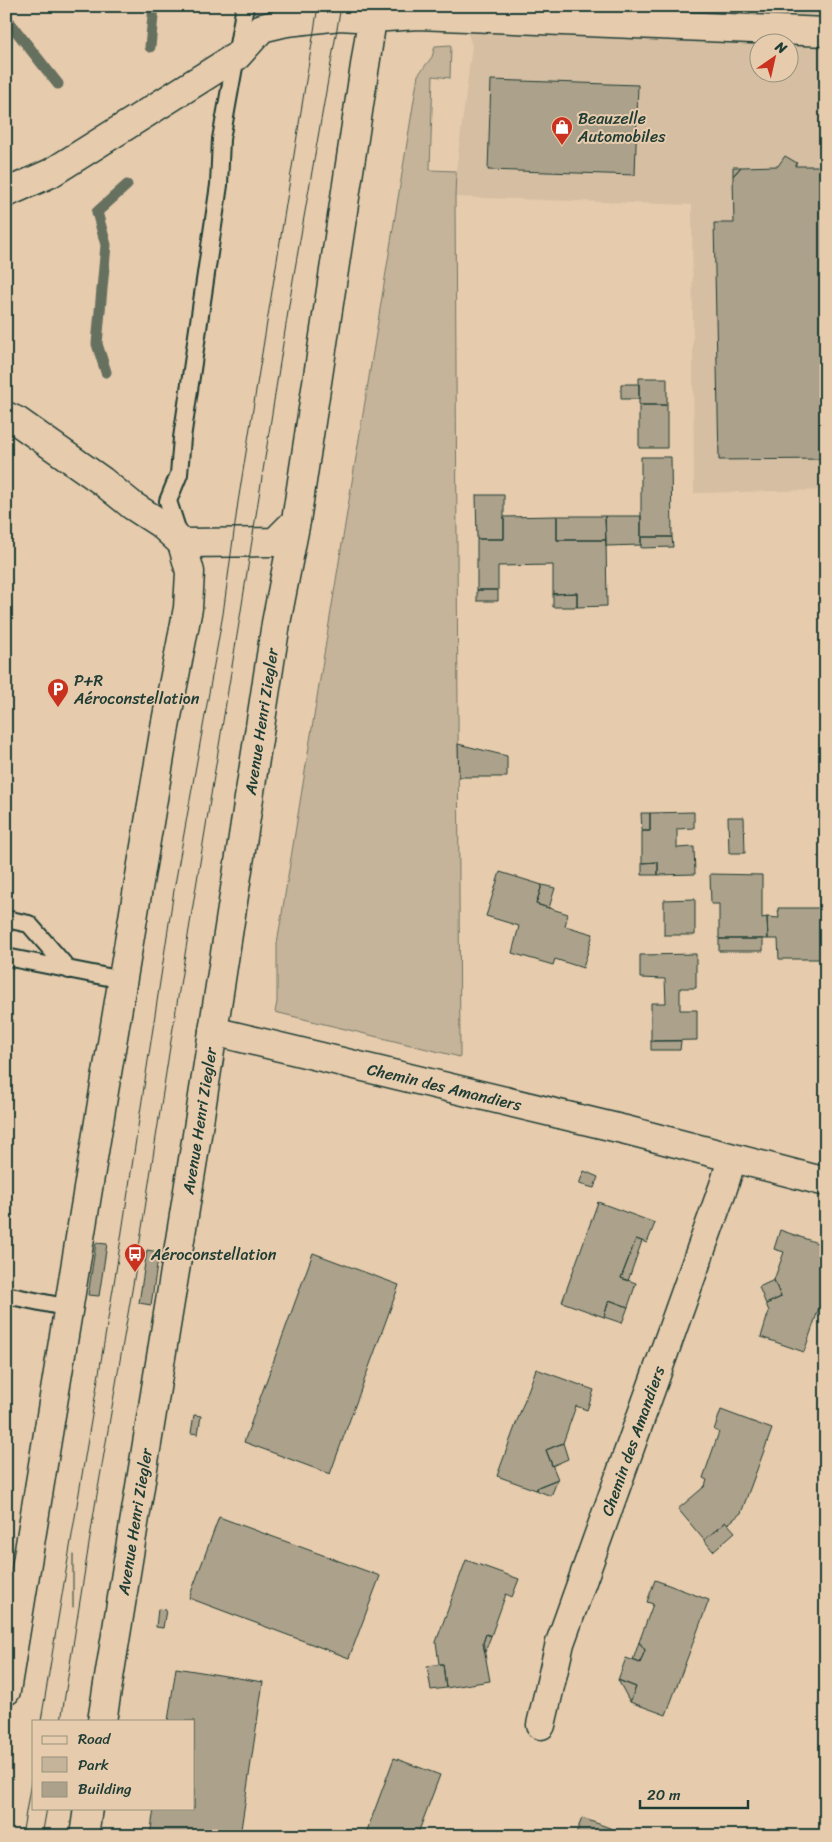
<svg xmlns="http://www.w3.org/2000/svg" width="832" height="1842" font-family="Sriracha,sans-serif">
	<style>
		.built { fill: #d5bea2; fill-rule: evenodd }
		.green { fill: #c5b39a; stroke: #727867 }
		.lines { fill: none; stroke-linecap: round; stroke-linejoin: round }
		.stream { stroke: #666f5f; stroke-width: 11 }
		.building { fill: #aca18a; stroke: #1f3d34 }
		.service-casing { stroke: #1f3d34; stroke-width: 20 }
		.minor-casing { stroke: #1f3d34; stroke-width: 31 }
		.tertiary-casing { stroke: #1f3d34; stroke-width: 31 }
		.service { stroke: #e6cbad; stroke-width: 16 }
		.minor { stroke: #e6cbad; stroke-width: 28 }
		.tertiary { stroke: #e6cbad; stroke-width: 28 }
		.tram { stroke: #1f3d34; stroke-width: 1 }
		.labels { text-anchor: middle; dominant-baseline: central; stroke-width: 4; stroke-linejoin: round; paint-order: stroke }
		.poi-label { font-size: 16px; fill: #1f3d34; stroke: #e6cbad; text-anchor: start }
		.street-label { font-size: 16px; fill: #1f3d34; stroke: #e6cbad }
	</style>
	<rect width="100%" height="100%" fill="#e6cbad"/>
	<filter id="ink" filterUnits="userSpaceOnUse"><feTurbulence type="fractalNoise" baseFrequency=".02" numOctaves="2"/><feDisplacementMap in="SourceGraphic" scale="10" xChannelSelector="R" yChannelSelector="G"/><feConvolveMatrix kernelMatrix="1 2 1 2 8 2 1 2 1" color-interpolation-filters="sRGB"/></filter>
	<g filter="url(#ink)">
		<path class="built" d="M459 6H826V490L694 493 692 205 455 197 456 171 472 46ZM760 42H790V72H760Z"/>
		<path class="green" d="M451 45 450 78 433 76 430 170 456 171 455 197 460 1057 275 1012 277 1002V944L418 75 432 57 435 46Z"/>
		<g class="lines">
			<path class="stream" d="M6 18 58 84
				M150 47 154 6
				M106 372 97 344 106 245 97 212 127 185"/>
		</g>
		<path class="building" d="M491 80 638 85 635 175 488 170Z
			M785 156 797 163 795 166H821L826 171V459L719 460 714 223H734L733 176 741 167 778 166Z
			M733 167H741L733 176Z
			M639 378H667V405H639Z
			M621 384H639V399H621Z
			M639 405H667V448H639Z
			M641 457H671L672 537H641Z
			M476 495H504V539H477Z
			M557 516H605L606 540H557Z
			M557 516V540H606L607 606 577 607V593L553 594V565L498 566V590H477V539H504V517Z
			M605 516H641V545L606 546Z
			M641 537H672L673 547 641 548Z
			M477 590H498V601H477Z
			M577 593V607H553V594Z
			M824 641H826V663H824Z
			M458 744 507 756V777H459Z
			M694 812V828L677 829V848L694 847 695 874 658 875V862L642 863V831H650V813Z
			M641 813H650V831H642Z
			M728 817H744L745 853H729Z
			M658 862V875H642V863Z
			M500 872 542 885 536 904 568 914 565 926 593 934 583 968 555 959 553 965 512 953 519 926 486 916Z
			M710 874 762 875V918L767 917 768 939H719V904H711Z
			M542 885 555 888 549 908 536 904Z
			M695 899V935H664V900Z
			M778 908H825V959H779L778 939H768L767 917 779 918Z
			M719 939H763V951H719Z
			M696 954V988H680V1010H697V1040L651 1041V1003H666L665 979 640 978V955Z
			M651 1041H681L680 1050H651Z
			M584 1171 598 1177 594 1188 579 1184Z
			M598 1202 655 1223 647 1243 636 1239 621 1278 636 1283 628 1307 609 1300 604 1317 562 1302Z
			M780 1230 826 1246V1287L804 1352 761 1337 769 1311 766 1304 781 1297 774 1280 784 1252 774 1249Z
			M636 1239 642 1241 628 1281 621 1278Z
			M96 1243 107 1244 99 1296 88 1295Z
			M147 1250 159 1252 151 1305 139 1303Z
			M313 1253 399 1285 330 1474 244 1442Z
			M774 1280 781 1297 766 1304 759 1287Z
			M609 1300 628 1307 622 1323 604 1317Z
			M536 1369 594 1390 587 1410 576 1406 563 1443 546 1450 558 1479 538 1487 536 1490 497 1476Z
			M721 1410 772 1429 741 1513 728 1524 726 1522 704 1540 678 1509 705 1486 707 1480 703 1478 719 1432 714 1430Z
			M194 1415 201 1416 198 1434 191 1433Z
			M563 1443 568 1459 552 1466 546 1450Z
			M558 1479 551 1496 536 1490 538 1487Z
			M219 1517 380 1576 349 1658 189 1598Z
			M726 1522 735 1532 713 1551 704 1540Z
			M466 1560 519 1579 512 1597 506 1594 491 1636 486 1634 483 1643 490 1681 446 1688 443 1664H439L436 1642Z
			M655 1580 709 1600 666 1715 630 1702 636 1687 618 1680 626 1658 640 1663 645 1650 639 1642 653 1604 647 1602Z
			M158 1609 166 1610 163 1628 156 1627Z
			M486 1634 491 1636 485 1652 483 1643Z
			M639 1642 645 1650 640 1663 633 1660Z
			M443 1664 446 1688 431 1690 427 1666Z
			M176 1668 263 1682 240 1836H150L154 1808H194V1721H168Z
			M618 1680 636 1687 630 1702Z
			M394 1758 440 1775 417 1836H365Z
			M582 1818 624 1833 623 1836H575Z"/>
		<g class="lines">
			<g class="service-casing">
				<path id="service" d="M180 538 168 501 179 474 182 438 219 185 221 139 245 6
					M6 919 29 924 69 970
					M6 957 123 980
					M6 1295 69 1308"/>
			</g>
			<g class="minor-casing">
				<g id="minor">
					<path d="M372 18 418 15 826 32"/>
					<path id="s1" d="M213 1031 626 1130 826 1182"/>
					<path d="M6 1691 102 1103 165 727 188 608 190 572 182 543"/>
					<path id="s2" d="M102 1721 197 1135 276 623 296 521"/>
					<path id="s3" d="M541 1725 560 1643 724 1185 732 1159"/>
					<path d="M84 1836 88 1808"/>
				</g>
			</g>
			<g class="tertiary-casing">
				<path id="tertiary" d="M6 193 51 173 237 56 262 28 287 22 340 16 372 18
					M6 416 17 421 102 481 133 506 161 524 182 543 275 542 296 521 374 6"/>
			</g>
			<use href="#service" class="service"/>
			<use href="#minor" class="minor"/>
			<use href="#tertiary" class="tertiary"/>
			<path class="tram" d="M73 1555V1607
				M41 1721 116 1271 174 890 223 614 238 502 318 6
				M61 1721 95 1506 135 1273 172 1034 240 617 293 280 341 6
				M22 1836 34 1764
				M42 1836 47 1808"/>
		</g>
	</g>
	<defs>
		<g id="shop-pin" transform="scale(1.125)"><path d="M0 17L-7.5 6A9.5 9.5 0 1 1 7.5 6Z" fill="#c8321e" stroke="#e6cbad"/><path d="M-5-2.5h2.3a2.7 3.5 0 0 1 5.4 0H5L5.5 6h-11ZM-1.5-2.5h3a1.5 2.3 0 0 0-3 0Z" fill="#fff"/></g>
		<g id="parking-pin" transform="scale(1.125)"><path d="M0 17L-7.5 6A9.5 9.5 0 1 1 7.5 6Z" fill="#c8321e" stroke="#e6cbad"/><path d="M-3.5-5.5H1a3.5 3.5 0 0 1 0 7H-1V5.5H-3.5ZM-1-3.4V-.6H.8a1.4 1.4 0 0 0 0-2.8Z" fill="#fff"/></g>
		<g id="bus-pin" transform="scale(1.125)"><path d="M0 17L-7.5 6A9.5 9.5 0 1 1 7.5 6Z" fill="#c8321e" stroke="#e6cbad"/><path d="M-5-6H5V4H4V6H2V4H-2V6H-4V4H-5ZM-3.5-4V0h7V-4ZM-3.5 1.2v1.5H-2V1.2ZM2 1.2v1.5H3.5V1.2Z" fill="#fff"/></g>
	</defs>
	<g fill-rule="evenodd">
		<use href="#shop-pin" x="562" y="127"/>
		<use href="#parking-pin" x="58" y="689"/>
		<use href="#bus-pin" x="135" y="1254"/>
	</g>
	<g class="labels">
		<g class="poi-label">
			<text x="578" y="118">Beauzelle<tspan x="578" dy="18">Automobiles</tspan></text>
			<text x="74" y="680">P+R<tspan x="74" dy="18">Aéroconstellation</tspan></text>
			<text x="151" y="1254">Aéroconstellation</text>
		</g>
		<g class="street-label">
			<text stroke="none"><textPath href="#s2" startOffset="1012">Avenue Henri Ziegler</textPath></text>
			<text stroke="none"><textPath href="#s1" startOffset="238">Chemin des Amandiers</textPath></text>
			<text stroke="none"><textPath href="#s2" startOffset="608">Avenue Henri Ziegler</textPath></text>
			<text stroke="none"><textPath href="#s3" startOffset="299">Chemin des Amandiers</textPath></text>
			<text stroke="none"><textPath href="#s2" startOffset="202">Avenue Henri Ziegler</textPath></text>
		</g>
	</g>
	<rect width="832" height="1842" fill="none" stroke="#e6cbad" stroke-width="25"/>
	<rect x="12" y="12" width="807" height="1817" fill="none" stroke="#1f3d34" stroke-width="2" filter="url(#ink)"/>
	<rect x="32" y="1720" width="162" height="90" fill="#e6cbad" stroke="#96927d"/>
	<rect x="42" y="1736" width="25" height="8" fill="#e6cbad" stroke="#96927d"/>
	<text x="78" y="1744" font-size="15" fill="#1f3d34">Road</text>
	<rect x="42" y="1757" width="25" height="15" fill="#c5b39a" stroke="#96927d"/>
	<text x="78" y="1770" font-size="15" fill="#1f3d34">Park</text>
	<rect x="42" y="1782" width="25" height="15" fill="#aca18a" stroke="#96927d"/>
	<text x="78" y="1794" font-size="15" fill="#1f3d34">Building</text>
	<g transform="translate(774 58) rotate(34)"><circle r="24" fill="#e6cbad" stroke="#96927d"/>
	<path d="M0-4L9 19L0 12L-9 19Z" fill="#c8321e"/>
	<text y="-8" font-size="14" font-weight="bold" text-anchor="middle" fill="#1f3d34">N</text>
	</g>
	<path d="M640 1800v8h108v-8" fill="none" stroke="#1f3d34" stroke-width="2.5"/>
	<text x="647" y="1800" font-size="15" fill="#1f3d34" stroke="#e6cbad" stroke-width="4" paint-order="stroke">20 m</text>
</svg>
